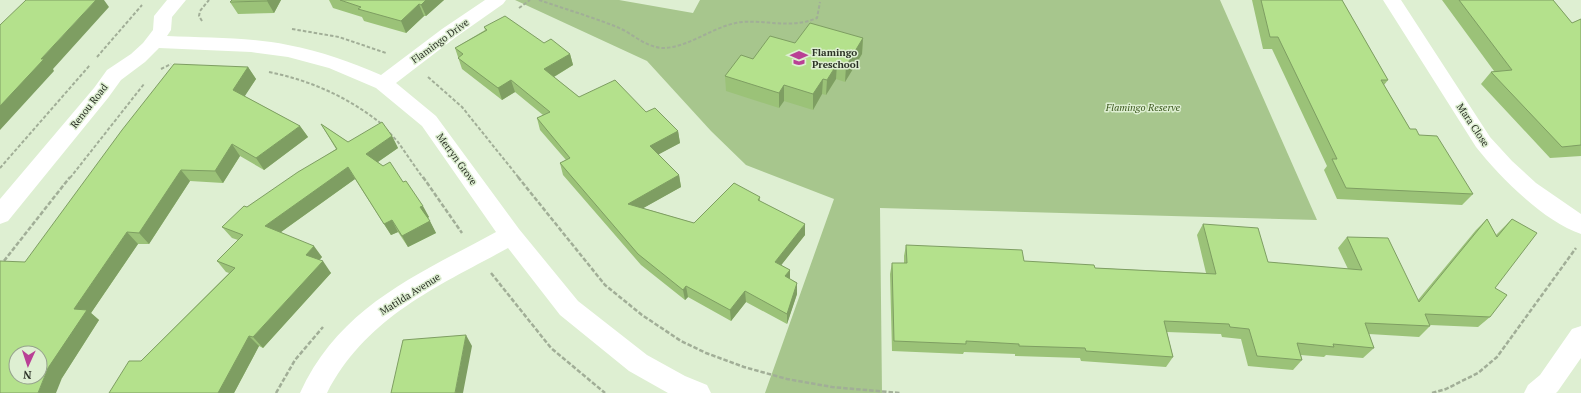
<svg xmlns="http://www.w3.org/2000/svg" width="1581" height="393" font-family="'PT Serif',serif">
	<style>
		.green { fill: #a7c68d }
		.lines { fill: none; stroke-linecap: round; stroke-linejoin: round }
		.path-far1 { stroke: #a1ae97; stroke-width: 2; stroke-dasharray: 3.5 2; stroke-linecap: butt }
		.path { stroke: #a1ae97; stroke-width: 2.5; stroke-dasharray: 4.5 2; stroke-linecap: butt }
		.street { fill: #fff; fill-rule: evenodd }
		.wall { fill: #9bc278 }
		.shaded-wall { fill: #7e9e62 }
		.building { fill: #b4e18c; stroke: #7e9e62; fill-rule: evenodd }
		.labels { text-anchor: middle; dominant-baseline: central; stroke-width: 3; stroke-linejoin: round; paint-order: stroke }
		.street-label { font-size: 10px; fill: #2b3126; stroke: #deefd2 }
		.poi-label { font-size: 10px; font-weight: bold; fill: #2b3126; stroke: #deefd2; text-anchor: start }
		.park-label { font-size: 10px; font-style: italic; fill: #3a561c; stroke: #deefd2 }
	</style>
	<rect width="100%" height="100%" fill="#deefd2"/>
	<path class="green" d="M515 0H619L693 13 700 0H1220L1317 220 880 208 882 393H765L834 199 746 165 711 131 647 61Z"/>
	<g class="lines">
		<path class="path-far1" d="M539 0C565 9 592 17 617 27 632 33 646 48 664 48 691 47 714 25 742 22 767 20 792 29 817 18L820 2
			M519 8 530 0
			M202 21 199 16 200 11 209 0
			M292 29 339 37 386 53
			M97 57 142 5
			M161 69 171 64
			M269 72C312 81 348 97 383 125
			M428 77 462 107 519 178
			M386 129 398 142 423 178
			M0 168 90 65
			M70 178 144 84"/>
		<path class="path" d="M423 177 462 233
			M518 177 605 285 642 315 681 341 706 353 744 367 787 379 832 387 900 393
			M0 266 70 177
			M491 273 551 348 605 393
			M276 393 295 360 323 327
			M1432 393 1446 389 1478 373 1497 357 1576 248"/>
		<path class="street" d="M167 0H186L172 17 171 30 167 36C207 38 249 37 288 45 321 51 351 62 381 75L442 29 485 0H506L503 4 456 37 396 83 436 116 519 229 578 301 647 355 685 376 707 385 711 393H668L629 371 560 315 508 248C437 287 366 317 327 393H300C340 306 417 275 496 232L422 126 376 88 329 68 288 57 251 52 159 48 145 62 121 80 108 98 8 221 0 224V199L94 88 107 70 131 54 143 43 153 30 154 16Z
			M1383 0H1401L1490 137 1512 161 1536 183 1581 214V234C1544 222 1500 177 1476 147Z
			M1581 326V358L1558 391 1556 393H1524L1528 385 1540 375 1572 329Z"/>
	</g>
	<path class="wall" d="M232 0H281L274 13 238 14 230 2Z
		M329 0H444L426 16H424L406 33 364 21 362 17 333 8Z
		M1252 0H1342L1388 80 1384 85 1410 129 1419 135 1473 194 1462 205 1337 199 1324 170 1327 166 1272 49H1263Z
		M1442 0H1553L1572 23 1581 19V156L1550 158 1481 84 1491 72 1494 71Z
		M484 27 544 43 570 54 573 65 554 77 579 97 646 112 678 131 680 143 658 154 679 175 681 187 643 208 694 223 760 197V201L805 235 781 265 790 270V279L797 283V294L787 324 746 302 731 321 688 297 685 300 641 265 563 175 560 163 566 160 540 130 537 118 543 115 515 92 502 100 462 69 455 48 485 30Z
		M863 38 862 54 845 82 836 79 826 95 822 94 813 110 784 101 779 108 726 91 725 76 753 59 795 43Z
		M248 67 256 79 244 96 300 126 308 137 264 170 240 156 223 183 190 181 149 244H138L91 313 99 320 62 378 25 262Z
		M321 124 348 142 392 136 398 148 378 162 403 182 429 217 428 218 436 233 408 247 398 232 391 235 355 179 281 232 322 257 319 260 331 273 263 348 259 346 234 393H109L229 273 226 272 217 261 238 240 232 238 222 227 247 207 336 149Z
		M1487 219 1496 235 1512 219 1495 288 1490 317 1478 327 1430 325V326L1419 337 1369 334 1374 348 1363 358 1326 355 1324 357 1301 355 1302 360 1293 370 1248 366 1241 339 1222 337 1221 334 1167 332 1173 357 1166 367 1081 361 1080 358 1015 356V354L964 352 963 354 892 351 890 274 892 263H904V256L906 245 1024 261 1095 268 1206 273 1197 235 1203 224 1268 262 1348 269 1338 248 1347 237 1418 300 1476 230Z"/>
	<path class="shaded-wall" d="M96 0H104L109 7 53 69 54 71 0 130V106L41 59Z
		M268 0H281L274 13 267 1Z
		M426 0H444L426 16 421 5Z
		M419 4 424 16 406 33 401 21Z
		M863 38 862 54 845 82 846 66Z
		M570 54 573 65 547 81 544 69Z
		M837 64 836 79 826 95 827 80Z
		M248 67 256 79 241 102 233 90Z
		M823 79 822 94 813 110V94Z
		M511 80 515 92 502 100 498 88Z
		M784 85V101L779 108V93Z
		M300 126 308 137 264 170 256 158Z
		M678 131 680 143 652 158 650 146Z
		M392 136 398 148 372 166 366 154Z
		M232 144 240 156 223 183 215 171Z
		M348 167 355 179 274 237 265 226Z
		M181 170 190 181 149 244 139 233Z
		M679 175 681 187 631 215 628 204Z
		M423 206 429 217 426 219 420 207Z
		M392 220 398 232 391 235 384 224Z
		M430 221 436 233 408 247 402 236Z
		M805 224V235L775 273V262Z
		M127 232 138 244 91 313 99 320 62 378 56 393H38L48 368 74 309Z
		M314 246 322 257 314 266 306 255Z
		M323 261 331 273 263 348 253 337Z
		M790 270V281L785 276Z
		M797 283V294L787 324V314Z
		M686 286 688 297 685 300 683 290Z
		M745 291 746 302 731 321 730 310Z
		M466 335 472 346 463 393H455Z
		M249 336 259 346 234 393H218Z"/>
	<path class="building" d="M26 0H96L41 59H44L0 106V25Z
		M232 0H268L267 1 230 2Z
		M340 0H426L421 5 419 4 401 21 358 9 361 7Z
		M1261 0H1342L1388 80H1381L1410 129H1416L1419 135 1437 136 1473 194 1346 188 1332 159H1337L1278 37H1270Z
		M1459 0H1553L1572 23 1581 19V145L1562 147 1491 72 1512 70Z
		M505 16 544 43 551 39 570 54 544 69 579 97 615 80 646 112 655 108 678 131 650 146 679 175 628 204 694 223 734 183 760 197 758 200 805 224 775 262 790 270 785 276 797 283 787 314 745 291 730 310 686 286 683 290 638 254 560 163 570 158 537 118 550 112 511 80 498 88 458 58 463 54 455 48 487 30 484 27Z
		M810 23 863 38 846 66 837 64 827 80 823 79 813 94 784 85 779 93 725 76 741 55 753 59 770 36 795 43Z
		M174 64 248 67 233 90 300 126 256 158 232 144 215 171 181 170 139 233 127 232 74 309 87 310 48 368 38 393H0V261L25 262 122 130ZM16 353H40V377H16Z
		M382 122 392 136 366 154 383 166 390 162 403 182 406 181 423 206 420 207 430 221 402 236 392 220 384 224 348 167 265 226 314 246 306 255 323 261 253 337 249 336 218 393H109L129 361H141L235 268 217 261 243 235 222 227 244 206 247 207 298 172 337 149 321 124 348 142Z
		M1487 219 1497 237 1512 219 1537 233 1495 288 1507 295 1490 317 1425 314 1430 326 1365 323 1374 348 1333 344 1334 347 1297 343 1302 360 1257 356 1249 329 1230 327 1229 324 1164 321 1173 357 1086 351 1085 348 1019 346V344L966 341V344L894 341 892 263H907L906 245 1022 250 1024 261 1094 265 1095 268 1216 274 1203 224 1258 228 1268 262 1362 270 1347 237 1388 238 1419 302Z
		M466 335 455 393H391L403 340Z"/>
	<defs>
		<g id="school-bare" transform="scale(1.38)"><path d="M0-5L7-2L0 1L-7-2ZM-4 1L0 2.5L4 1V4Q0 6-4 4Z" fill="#b94095" stroke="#deefd2" stroke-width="2.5" paint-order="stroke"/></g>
	</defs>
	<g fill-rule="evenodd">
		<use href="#school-bare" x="799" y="58"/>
	</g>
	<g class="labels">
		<g class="street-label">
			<text transform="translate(440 41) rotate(-36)">Flamingo Drive</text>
			<text transform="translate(89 106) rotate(-52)">Renou Road</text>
			<text transform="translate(1473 125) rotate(56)">Mara Close</text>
			<text transform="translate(457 159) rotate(54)">Merryn Grove</text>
			<text transform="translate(410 294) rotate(-32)">Matilda Avenue</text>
		</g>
		<g class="poi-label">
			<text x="812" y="52">Flamingo<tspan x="812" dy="12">Preschool</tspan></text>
		</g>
		<g class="park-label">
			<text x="1143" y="107">Flamingo Reserve</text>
		</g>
	</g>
	<g transform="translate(28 365) rotate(183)"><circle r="19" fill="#deefd2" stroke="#96a38d"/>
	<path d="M0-3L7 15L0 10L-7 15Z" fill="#b94095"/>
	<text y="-6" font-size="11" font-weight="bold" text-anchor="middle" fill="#2b3126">N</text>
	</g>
</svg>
